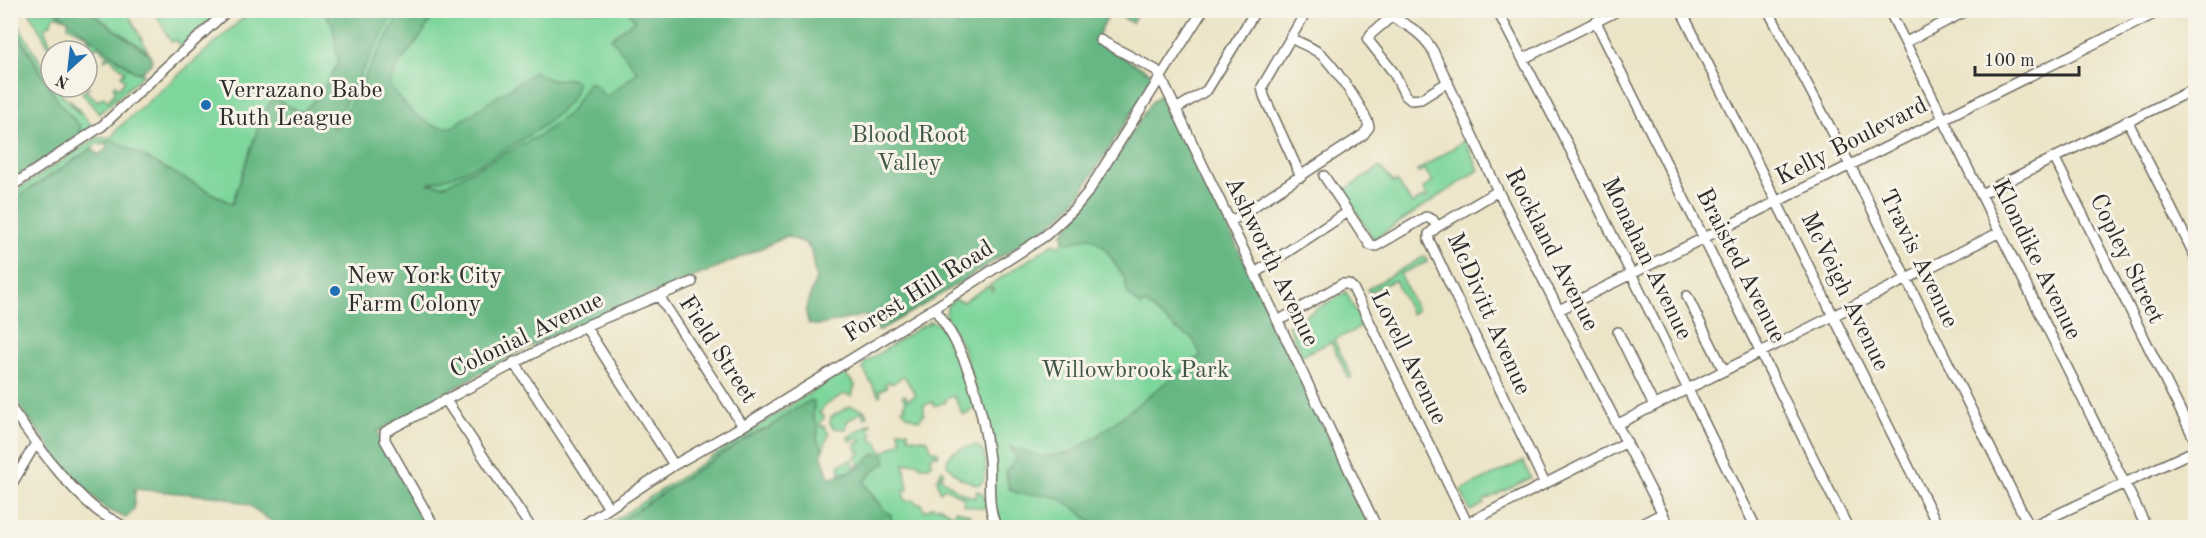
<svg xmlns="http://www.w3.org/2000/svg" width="2206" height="538" font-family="'Old Standard TT',serif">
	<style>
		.green { fill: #7dd69b; stroke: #548063; stroke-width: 1.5 }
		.forest { fill: #66b783; stroke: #487157; stroke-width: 1.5 }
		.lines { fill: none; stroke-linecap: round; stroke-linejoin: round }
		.minor-casing { stroke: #6f6c61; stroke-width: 12 }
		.minor { stroke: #fff; stroke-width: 9 }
		.poi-dot { fill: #1f6fb2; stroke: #f7f3e8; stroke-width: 2 }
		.labels { text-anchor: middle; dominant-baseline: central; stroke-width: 6; stroke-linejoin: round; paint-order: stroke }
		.poi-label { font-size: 24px; fill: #2b2b2b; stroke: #f7f3e8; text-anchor: start }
		.park-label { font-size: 24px; fill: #405647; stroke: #f7f3e8 }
		.street-label { font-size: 24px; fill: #2b2b2b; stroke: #f7f3e8 }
	</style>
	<rect width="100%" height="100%" fill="#f7f3e8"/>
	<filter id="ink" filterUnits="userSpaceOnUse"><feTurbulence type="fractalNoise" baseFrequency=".0167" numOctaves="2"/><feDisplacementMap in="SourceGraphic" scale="12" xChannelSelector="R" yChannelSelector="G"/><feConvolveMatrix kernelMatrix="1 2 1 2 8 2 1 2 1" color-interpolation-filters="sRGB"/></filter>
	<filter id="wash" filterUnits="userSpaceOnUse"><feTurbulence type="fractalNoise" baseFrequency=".008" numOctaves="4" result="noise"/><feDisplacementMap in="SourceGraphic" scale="24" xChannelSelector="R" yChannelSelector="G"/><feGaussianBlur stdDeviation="1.35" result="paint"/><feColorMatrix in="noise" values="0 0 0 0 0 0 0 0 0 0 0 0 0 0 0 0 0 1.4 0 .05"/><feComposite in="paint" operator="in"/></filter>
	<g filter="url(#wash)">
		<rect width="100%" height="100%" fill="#ece4c6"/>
		<path class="green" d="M10 11 51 80V87H56L80 115 69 98 93 127 83 133 80 131V126L60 104 11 21Z
			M29 11H56L91 37 108 52 135 72 144 74 99 114 82 93 90 86 86 91 98 101 103 97 108 101 116 91 113 87 115 85 119 88 125 80 121 76 125 71 109 57 104 60 107 55 98 46 94 49 86 35 68 26V20L54 15 50 25 44 28 51 45 57 44 61 51H51Z
			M89 11H127L151 57 144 49Z
			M154 11H221L181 46 176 40 171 42Z
			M251 11H1139L1132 23 1113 11H1110L1095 42 1149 72 1153 75V79L1105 155 1043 230 928 302 878 331 865 315 819 325 809 324 806 313 807 305 816 279 811 250 805 243 786 236 694 277 480 187 424 184 344 133 273 98 261 119 232 204 111 139 101 145 99 143 11 202V194L97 138 112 137 117 129Z
			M1160 95 1163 96 1372 527H1000L994 508 991 439 963 347 946 316 947 306 955 299 963 302 988 286 992 291 994 290 990 285 1054 243 1059 246 1064 241 1063 232 1087 203 1150 104Z
			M1465 140 1479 170 1374 239 1343 191 1380 167 1394 183 1397 181 1412 204 1423 197 1425 199 1427 197 1423 188 1433 182 1425 170 1418 173 1417 171Z
			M1425 256 1427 262 1400 274 1417 311 1411 314 1395 280 1369 292 1367 289Z
			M1346 292 1363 326 1334 340 1352 377 1349 379 1331 342 1302 355 1288 325Z
			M929 321C956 326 968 385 975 408L970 410V412L963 415 954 396 945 399 946 402 934 406 933 402 924 405V414L919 420 908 416 902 409 906 407 904 404 906 402 902 396 905 395 908 400 916 395 904 376 892 384 890 381 885 384 887 387 879 391 881 395 879 396 863 369 864 363 923 325 929 324Z
			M846 375 855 385 852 396 844 394 827 404 819 413 824 416 823 420 820 422 821 427 824 426 829 434 823 449 817 440 818 428 813 416 814 406 785 415 769 428 755 433 685 478 612 527 603 528 834 377Z
			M850 406 864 410 868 416 864 418 863 411 847 421 846 429 833 428 830 423 831 417Z
			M871 423 872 425 868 428 873 435 870 437 873 442 876 440 883 453 902 441 898 430 908 431V437L928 440 931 449 939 453 938 456 934 454 930 460 932 462 930 466H920L918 462 904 464 908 490 903 491 905 501 915 500 916 504 921 503 925 511 933 506 936 508 938 506 953 515 956 510 970 515 971 517 963 527H897C888 521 885 511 879 502 874 495 867 490 864 481L873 472 885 463C869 465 856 469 841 474L839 467 840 464 854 459 852 462 854 467 860 465 855 456 861 454 860 451 858 452 855 444 861 442 860 438 849 441 848 437Z
			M975 445C988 449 987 471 983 482L978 485 960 478 947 465C947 449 963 449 975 445Z
			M1523 461 1531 478 1483 501 1484 504 1470 511 1461 490Z
			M942 470 944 473 940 477 958 491 975 498 977 491C985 494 988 501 985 509L963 505 964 498 945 488 940 492 937 479Z"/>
		<path class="forest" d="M56 11H89L149 54 152 60 151 64 141 72H135Z
			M324 11H395L335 121 332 127 336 129 401 11H436C430 20 425 31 418 40 408 54 391 68 390 86 405 106 426 131 452 127L534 72C541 73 545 79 552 80 562 80 568 76 577 82 577 116 494 156 467 170 454 176 439 180 428 184L445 185 538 136 558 122 571 111 588 83H593L606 97 638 72 611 38 635 20 628 11H1139L1132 23 1113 11H1110L1095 42 1149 72 1153 75V79L1078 197 1062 215 1043 230 928 302 878 331 865 315 819 325 809 324 806 313 807 305 816 279 811 250 806 243 787 236C714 272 638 298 565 330 500 359 439 398 377 432L431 527H279L249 505 223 497 135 489 134 510 126 518 106 509 67 470 11 395 10 202 92 148 98 155 108 148 103 143 111 139 232 204 261 119 273 97 301 113 319 96 338 63 333 26Z
			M10 21 60 104 80 126V131L83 133 10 182Z
			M1160 95 1166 99 1372 527H1097C1084 516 1071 503 1055 497 1040 492 1023 498 1009 489L1006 472 1017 458 1010 447 1043 457 1070 453 1096 437 1201 355 1192 338 1177 330 1145 303 1141 306 1128 294 1124 277 1104 247 1090 237 1070 243 1065 241 1063 235 1087 203 1150 104Z
			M811 400 814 401 813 416 818 428 817 440 823 449 822 456 829 478 856 470 875 453 885 456V463L873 472 864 482C867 490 883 511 891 515L892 524 897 527H612L685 478 755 433 769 428 785 415Z"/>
	</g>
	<g filter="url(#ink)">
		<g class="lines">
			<g class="minor-casing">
				<path id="minor" d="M1377 10C1399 21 1421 29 1433 51L1498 191 1670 528
					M1497 10 1571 151 1756 528
					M1681 10 1939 528
					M1768 10 1850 165 2030 528
					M1889 10 2147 528
					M1391 17 1371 34 1368 40 1394 73 1405 95 1411 100 1421 99 1448 82
					M1596 22 1848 528
					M1100 40 1156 70 1161 78 1377 528
					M1906 42 1968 10
					M1523 59 1619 10
					M1176 109 1207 90 1256 10
					M2127 120 2196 258
					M2054 157 2196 442
					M1324 176 1370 245 1376 246 1426 217 1433 220 1437 227
					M1301 177 1264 96 1262 87 1307 10
					M10 187 102 126 228 10
					M1498 191 1437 227 1429 234V240L1545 484
					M1981 194 2196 88
					M1230 222 1363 135 1369 127C1367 113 1334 67 1323 56 1315 48 1300 43 1290 38
					M1255 273 1348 212
					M659 296 743 426
					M1687 296 1724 371
					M934 308C967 351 983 406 989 459 991 483 986 505 997 528
					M1559 310 2162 10
					M1278 321 1342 284H1348L1353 288 1467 523
					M585 326 674 465
					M1618 332 1654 406
					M514 362 609 508
					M445 399 531 528
					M10 407C36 443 63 483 98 511 106 517 117 522 126 528
					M1618 424 2000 232
					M10 487 36 443
					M435 528 385 440V432L585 326 692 282
					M579 528 674 465 743 426 934 308 1045 236 1074 209 1088 192 1203 10
					M1458 528 1627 442
					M1634 528 1663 513
					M2028 528 2196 450"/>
			</g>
			<use href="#minor" class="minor"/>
		</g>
	</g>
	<g class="poi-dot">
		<circle cx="206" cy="105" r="6"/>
		<circle cx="335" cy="291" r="6"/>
	</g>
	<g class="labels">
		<g class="poi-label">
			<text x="218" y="91">Verrazano Babe<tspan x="218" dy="28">Ruth League</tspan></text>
			<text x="347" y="277">New York City<tspan x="347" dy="28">Farm Colony</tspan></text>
		</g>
		<g class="park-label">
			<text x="909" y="136">Blood Root<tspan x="909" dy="28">Valley</tspan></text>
			<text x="1135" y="371">Willowbrook Park</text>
		</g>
		<g class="street-label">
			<text transform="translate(1852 142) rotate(-27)">Kelly Boulevard</text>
			<text transform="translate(1551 250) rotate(63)">Rockland Avenue</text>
			<text transform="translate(1646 259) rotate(64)">Monahan Avenue</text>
			<text transform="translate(1918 259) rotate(64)">Travis Avenue</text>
			<text transform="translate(2126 259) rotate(64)">Copley Street</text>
			<text transform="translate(2036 260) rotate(64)">Klondike Avenue</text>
			<text transform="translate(1271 262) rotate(64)">Ashworth Avenue</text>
			<text transform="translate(1740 266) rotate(63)">Braisted Avenue</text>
			<text transform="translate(919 292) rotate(-32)">Forest Hill Road</text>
			<text transform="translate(1844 292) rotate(64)">McVeigh Avenue</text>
			<text transform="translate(1488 314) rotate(66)">McDivitt Avenue</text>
			<text transform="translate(527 336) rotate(-26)">Colonial Avenue</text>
			<text transform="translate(717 350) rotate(57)">Field Street</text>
			<text transform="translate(1408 358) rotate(64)">Lovell Avenue</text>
		</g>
	</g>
	<rect width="2206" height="538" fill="none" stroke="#f7f3e8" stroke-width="36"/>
	<g transform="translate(69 69) rotate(207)"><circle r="28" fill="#f7f3e8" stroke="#a5a39c" stroke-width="1.5"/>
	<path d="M0-4.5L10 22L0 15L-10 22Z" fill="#1f6fb2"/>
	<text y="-9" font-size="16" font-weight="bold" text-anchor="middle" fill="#2b2b2b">N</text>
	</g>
	<path d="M1975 66v9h104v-9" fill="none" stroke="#2b2b2b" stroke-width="3"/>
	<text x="1984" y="66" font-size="18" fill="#2b2b2b" stroke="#f7f3e8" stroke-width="4.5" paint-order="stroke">100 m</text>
</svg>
